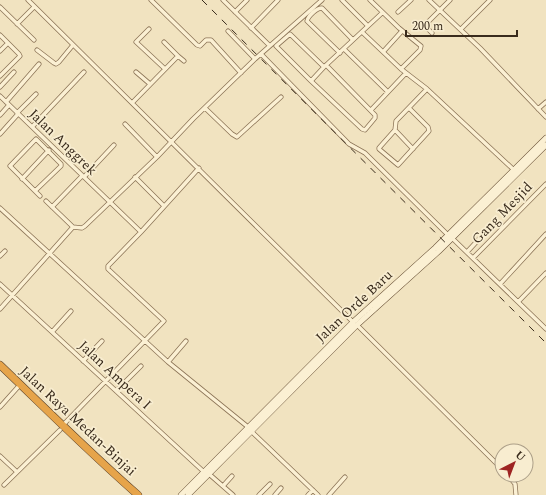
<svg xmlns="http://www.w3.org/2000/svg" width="546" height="495" font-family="Spectral,serif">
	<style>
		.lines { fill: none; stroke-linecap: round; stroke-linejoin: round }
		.street-casing { stroke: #8b7356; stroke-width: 5 }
		.secondary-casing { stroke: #6c543a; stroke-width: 6 }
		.highway-casing { stroke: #58412b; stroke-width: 8 }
		.street { stroke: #fbf0d3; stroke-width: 3.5 }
		.secondary { stroke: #fbf0d3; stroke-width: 5 }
		.highway { stroke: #e6a44a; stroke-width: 7 }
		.rail { stroke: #392b1c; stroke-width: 1; stroke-dasharray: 7 7; stroke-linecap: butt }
		.labels { text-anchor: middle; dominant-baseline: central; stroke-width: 3.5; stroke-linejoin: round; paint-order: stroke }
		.street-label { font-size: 14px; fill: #392b1c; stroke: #f8edd0 }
	</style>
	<rect width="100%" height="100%" fill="#f1e3c0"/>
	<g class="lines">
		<g class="street-casing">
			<path id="street" d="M28 0 353 322
				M151 0 197 45 200 46 206 40H211L241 73
				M223 0 269 45
				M342 0 368 26
				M370 0 399 28 421 46 420 50 401 69
				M429 0 480 48 546 117
				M0 7 34 40
				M235 12 247 0
				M398 12 411 0
				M17 24 34 7
				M251 28 278 0
				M149 29 136 42 165 69
				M461 29 490 0
				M228 31 255 59
				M362 32 401 69 427 89 515 171
				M432 33 426 27 425 25 450 0
				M0 35 19 54 20 56 0 76
				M164 42 178 56
				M344 49 388 92
				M37 50 54 63 56 64 59 62 73 45
				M0 51 8 43
				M383 52 402 31
				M340 53 307 21C308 16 317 8 322 8L353 40
				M261 54 349 144 365 153 448 235
				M324 67 290 34 276 46 311 81 362 129 365 130 375 118V115L326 65
				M136 72 150 84
				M311 81 324 67 382 13
				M0 87 14 72
				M0 96 141 232
				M6 102 39 64
				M132 103 178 56 184 61
				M205 108 232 134 237 137 281 97
				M409 108 428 127 429 131 398 165 379 149V148L395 130 396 121 427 89
				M538 109 546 102
				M371 110 406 73
				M17 113 36 94
				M0 115 9 105
				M125 124 157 157
				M32 127 84 72
				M395 130 413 149
				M0 134 18 114
				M84 177 114 145
				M135 177 164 206
				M22 179 49 150
				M35 191 61 166V164L36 139 10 166 40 196
				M46 201 73 227
				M52 207 82 176
				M0 208 168 362 248 427
				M452 238 546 329
				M467 252 480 238
				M0 256 5 251
				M473 258 546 184
				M0 284 204 472
				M500 284 546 234
				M518 302 546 273
				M0 309 73 227 82 228 85 226 157 157 193 119 255 59 322 0
				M357 325 502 469
				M52 332 71 311
				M83 361 102 341
				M168 362 186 341
				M116 391 141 366
				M0 407 18 387
				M63 425 164 321 108 269V266L141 232 199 168
				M251 431 318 495
				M0 456 16 471
				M209 474 233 495
				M508 475 515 484 516 495
				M4 485 60 430
				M223 486 232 476
				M259 495 270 484
				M275 495 281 488
				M308 495 313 490
				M329 495 345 477"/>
		</g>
		<g class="secondary-casing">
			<path id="secondary" d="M181 495 353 322 435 248 546 138
				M188 495 357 325 439 251 546 145"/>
		</g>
		<g class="highway-casing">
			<path id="highway" d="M0 365C46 409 90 453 138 495"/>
		</g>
		<use href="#street" class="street"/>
		<use href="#secondary" class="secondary"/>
		<use href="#highway" class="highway"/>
		<path class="rail" d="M202 0 546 343"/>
	</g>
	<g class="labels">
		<g class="street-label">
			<text transform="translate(63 142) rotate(44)">Jalan Anggrek</text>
			<text transform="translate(502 213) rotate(-46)">Gang Mesjid</text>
			<text transform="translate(354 306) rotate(-43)">Jalan Orde Baru</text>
			<text transform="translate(115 375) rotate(43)">Jalan Ampera I</text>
			<text transform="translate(78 421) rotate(43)">Jalan Raya Medan-Binjai</text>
		</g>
	</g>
	<g transform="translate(514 463) rotate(42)"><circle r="19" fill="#f8edd0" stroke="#ac9f88"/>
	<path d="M0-3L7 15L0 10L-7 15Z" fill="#9e2422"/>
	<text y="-6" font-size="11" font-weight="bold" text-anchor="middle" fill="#392b1c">U</text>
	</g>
	<path d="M406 30v6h111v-6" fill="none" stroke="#392b1c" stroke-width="2"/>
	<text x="412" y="30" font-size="12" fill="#392b1c" stroke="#f8edd0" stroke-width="3" paint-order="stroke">200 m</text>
</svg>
